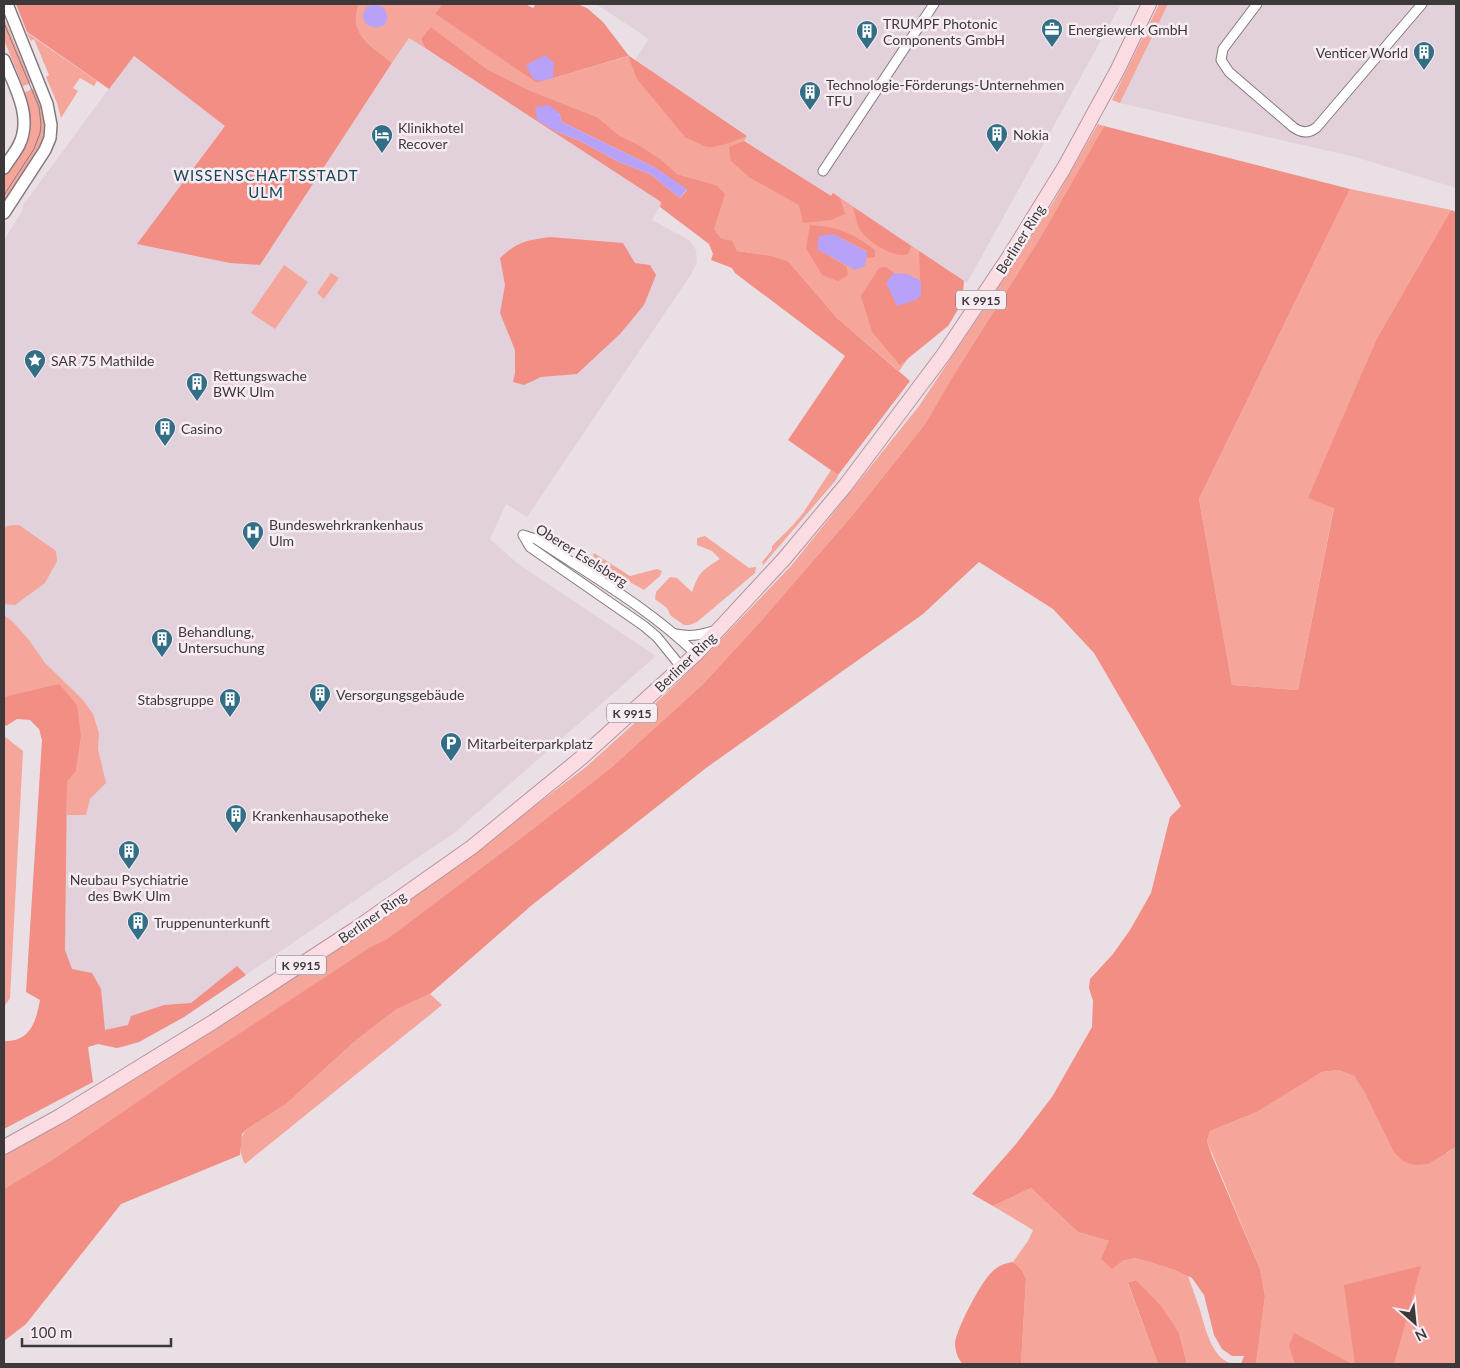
<svg xmlns="http://www.w3.org/2000/svg" width="1460" height="1368" font-family="Lato,sans-serif">
	<style>
		.built { fill: #e2d1db }
		.green { fill: #f5a59a }
		.forest { fill: #f28e83; fill-rule: evenodd }
		.water { fill: #b8a1f8 }
		.lines { fill: none; stroke-linecap: round; stroke-linejoin: round }
		.minor-casing { stroke: #83797f; stroke-width: 11 }
		.tertiary-casing { stroke: #83797f; stroke-width: 14 }
		.primary-casing { stroke: #b7949c; stroke-width: 16 }
		.minor { stroke: #fff; stroke-width: 9 }
		.tertiary { stroke: #fff; stroke-width: 11 }
		.primary { stroke: #fbdce3; stroke-width: 14 }
		.tram { stroke: #837c7f; stroke-width: 1 }
		.labels { text-anchor: middle; dominant-baseline: central; stroke-width: 5; stroke-linejoin: round; paint-order: stroke }
		.shield { fill: #f7ecf2; stroke: #756f72; stroke-width: 1 }
		.shield-label { font-size: 12px; font-weight: bold; fill: #3d393b }
		.poi-label { font-size: 14px; fill: #3d393b; stroke: #f7ecf2; text-anchor: start }
		.street-label { font-size: 14px; fill: #3d393b; stroke: #f7ecf2 }
		.neighbourhood-label { font-size: 15px; letter-spacing: 1px; fill: #144558; stroke: #f7ecf2 }
	</style>
	<rect width="100%" height="100%" fill="#eadfe5"/>
	<path class="built" d="M596 4H1121L967 283 833 194 831 196 744 141 747 135 635 60 649 39Z
		M1168 4H1456V188L1355 157 1120 103Z
		M409 38 662 203 652 220 689 240 696 250 697 263 690 276 527 517 506 504 490 539 517 563 656 656 454 833 184 1017 139 1042 128 1046 117 1048 98 1044 88 1047 48 958 67 718 27 690 4 694V240L21 213 23 205 133 56 226 126 138 244 260 265Z"/>
	<path class="green" d="M359 4H442L435 14 537 83 629 56 747 136 744 141 831 196 833 193 964 281 899 371 837 318 788 261 772 256 737 251 722 239 714 229 716 185 677 174 635 143 620 136 597 117 531 91 487 69 432 28 421 39 425 48 409 38 392 63C372 46 347 34 359 4Z
		M1159 4H1168L1120 103 1112 100Z
		M4 18 31 83 23 86 4 40Z
		M27 33 97 81 94 86 80 78 73 88 78 91 61 118 57 103 46 77 49 75 34 39 31 41Z
		M37 87 45 106 47 135 4 208V174L20 148 21 94Z
		M1098 124 1104 126 1040 238 953 376 925 424 856 511 761 621 703 684 613 766 538 825 387 939 370 947 182 1071 55 1158 4 1189V1155L218 1028 360 934 473 853 586 767 639 719 705 656 791 566 919 406 981 313 1054 201Z
		M1350 189 1451 210 1377 338 1309 498 1334 507 1298 690 1232 685 1199 499Z
		M284 265 308 282 275 329 251 313Z
		M331 273 339 278 324 299 317 293Z
		M831 470 838 475 836 480 763 565 762 562 772 550V546L793 525 803 513Z
		M13 525H19L56 551 57 561 45 583 15 605 4 604V527Z
		M705 536 749 568 756 567 755 573 697 622 689 625H684L671 616 667 608 655 599 656 592 670 577 677 578 692 592C700 570 702 571 720 559L712 551 697 545V538Z
		M594 553 630 576 657 569 662 571 660 576 644 590 614 573 593 556Z
		M4 615 12 621 29 640 45 663 83 700 93 714 99 733 98 749 106 783 90 799 86 815H67V782L76 771 81 737 4 696Z
		M4 736 23 751 10 998 4 1007Z
		M430 994 442 1005 245 1164C239 1153 238 1139 247 1129L286 1104 354 1042 386 1017 397 1009Z
		M1338 1070 1354 1076 1366 1095 1447 1153 1456 1147V1364H1256L1265 1296 1260 1269 1207 1141 1210 1131 1257 1112 1322 1072Z
		M1031 1188 1078 1232 1109 1241 1122 1261 1136 1258 1172 1269 1188 1276C1192 1287 1196 1299 1200 1310 1205 1327 1212 1361 1234 1364H1187L1179 1333 1136 1280 1128 1284 1158 1364H1021L1026 1279 1022 1270 1013 1262 1028 1241 1033 1230 993 1206Z"/>
	<path class="forest" d="M16 4H359C347 34 372 46 392 63L260 265 230 263 137 244 225 126 134 56 109 89 27 32Z
		M442 4H525L533 8 536 4H577L587 8 603 22 629 56 747 136 729 143 713 147H707L685 137 637 79 628 56 537 83 435 14Z
		M431 27 487 69 531 91 597 117 620 136 635 143 660 159 677 174 716 185 725 194 714 229 722 239 732 241 737 251 772 256 788 261 837 318 910 381 838 475 788 440 845 356 735 273 732 268 711 260 713 254 709 244 660 207 661 202 425 48 421 39ZM559 113 562 122 654 167 687 190 680 198 650 174 619 162 580 141 555 131Z
		M1104 126 1350 189 1199 499 1232 685 1298 690 1334 508 1308 498 1377 338 1451 210 1456 212V1147L1428 1164 1414 1165 1403 1161 1394 1152 1366 1095 1354 1076 1338 1070 1322 1072 1257 1112 1210 1131 1207 1141 1212 1156 1260 1269 1265 1296 1256 1364H1241L1244 1356H1232L1222 1349 1214 1335 1204 1295 1192 1278 1172 1269 1136 1258 1122 1261 1112 1269 1101 1259 1109 1241 1078 1232 1031 1188 993 1206 972 1194 1016 1144 1052 1097 1092 1027 1093 1001 1089 988 1090 979 1113 954 1130 930 1151 893 1170 817 1181 806 1147 744 1094 653 1053 609 979 562 923 614 706 768 532 905 430 994 397 1009 386 1017 354 1042 286 1104 247 1129 242 1134 240 1155 121 1204 26 1324 4 1341V1189L55 1158 182 1071 370 947 387 939 538 825 613 766 703 684 761 621 856 511 925 424 953 376 1040 238Z
		M744 141 831 196 833 193 840 198 845 214 831 220 803 223 799 205 749 177 731 161 729 147Z
		M853 207 911 246 908 254C895 259 868 242 860 230 857 224 855 214 853 207Z
		M810 225C838 227 853 233 875 250V257L866 258 867 251 833 234 817 249 846 266 848 275 838 281 822 275 806 248Z
		M550 237 623 243 635 263 650 265 656 275 644 305 620 334 577 374 541 377 524 385 513 382 515 373V350L500 313 505 285 500 258C517 242 527 240 550 237Z
		M919 251 964 281 962 303 948 326 900 365 872 332 861 296 879 268 886 267 894 273 886 283 921 295Z
		M59 684 77 705 81 737 76 771 67 782 65 950 72 969 92 973 101 989 105 1030 128 1025 131 1016 164 1005 191 1003 237 966 246 975 184 1017 139 1042 117 1048 98 1044 88 1047 93 1082 4 1129V1041C30 1042 36 1022 40 1000L26 992 42 740 39 729 30 720 17 719 6 726 4 724V696L5 697Z
		M1013 1262 1022 1270 1026 1279 1021 1364H963C958 1360 955 1350 955 1343 957 1328 979 1286 990 1274 996 1267 1004 1263 1013 1262Z
		M1421 1266 1394 1364H1355L1344 1285Z
		M1136 1280 1161 1306 1179 1333 1187 1364H1158L1128 1283Z
		M1294 1333 1352 1364H1295L1289 1346Z"/>
	<path class="water" d="M377 5 384 8C400 38 347 30 368 6Z
		M545 55 554 63 553 78 542 81 533 79 526 65Z
		M549 105 559 113 562 122 654 167 687 189 680 198 650 174 619 162 580 141 555 131 537 120 535 107Z
		M833 234 867 252 865 266 855 270 817 249 819 236Z
		M894 273 907 274 921 281V295L916 300 897 306 886 283Z"/>
	<g class="lines">
		<g class="minor-casing">
			<path id="minor" d="M1257 4 1223 49 1221 60 1229 72 1293 127C1301 133 1309 134 1317 127L1422 4
				M823 171 934 4
				M523 535 536 539C590 575 649 608 696 654
				M523 535 530 547 644 626 657 637 682 668
				M676 634C691 637 702 635 716 630"/>
		</g>
		<g class="tertiary-casing">
			<path id="tertiary" d="M4 60C15 87 33 117 19 145 15 153 9 160 4 168
				M4 213 45 150 50 138 51 125 47 104 7 4"/>
		</g>
		<g class="primary-casing">
			<path id="primary" d="M4 1147 60 1116 213 1022 357 928 472 847 581 758 696 654 784 559 845 486 944 354 1009 257 1064 168 1118 69 1149 4"/>
		</g>
		<use href="#minor" class="minor"/>
		<use href="#tertiary" class="tertiary"/>
		<use href="#primary" class="primary"/>
		<path class="tram" d="M4 23 39 107 41 124 40 133 34 149 4 195"/>
	</g>
	<defs>
		<g id="office-pin" transform="scale(1.125)"><path d="M0 17L-7.5 6A9.5 9.5 0 1 1 7.5 6Z" fill="#326e85" stroke="#f7ecf2"/><path d="M-6-3h4V-5.5h4V-3h4V5H-6ZM-1-4.5V-3h2v-1.5ZM-6 0V1H6V0Z" fill="#fff"/></g>
		<g id="building-pin" transform="scale(1.125)"><path d="M0 17L-7.5 6A9.5 9.5 0 1 1 7.5 6Z" fill="#326e85" stroke="#f7ecf2"/><path d="M-4-6H4V6H1V3H-1V6H-4ZM-2.5-4.3h1.7v1.8h-1.7ZM.8-4.3h1.7v1.8H.8ZM-2.5-1h1.7V.8h-1.7ZM.8-1h1.7V.8H.8Z" fill="#fff"/></g>
		<g id="hotel-pin" transform="scale(1.125)"><path d="M0 17L-7.5 6A9.5 9.5 0 1 1 7.5 6Z" fill="#326e85" stroke="#f7ecf2"/><path d="M-6-4.5h1.5V1H6V5H4.5V3h-9V5H-6ZM-4 0a1.8 1.8 0 1 1 3.6 0ZM.5 0V-2.5h3Q6-2.5 6 0Z" fill="#fff"/></g>
		<g id="sight-pin" transform="scale(1.125)"><path d="M0 17L-7.5 6A9.5 9.5 0 1 1 7.5 6Z" fill="#326e85" stroke="#f7ecf2"/><path d="M0-6L1.8-2.2L6-1.7L2.9 1.2L3.7 5.4L0 3.3L-3.7 5.4L-2.9 1.2L-6-1.7L-1.8-2.2Z" fill="#fff"/></g>
		<g id="hospital-pin" transform="scale(1.125)"><path d="M0 17L-7.5 6A9.5 9.5 0 1 1 7.5 6Z" fill="#326e85" stroke="#f7ecf2"/><path d="M-5-5h3v3.5h4V-5h3V5h-3V1.5h-4V5h-3Z" fill="#fff"/></g>
		<g id="parking-pin" transform="scale(1.125)"><path d="M0 17L-7.5 6A9.5 9.5 0 1 1 7.5 6Z" fill="#326e85" stroke="#f7ecf2"/><path d="M-3.5-5.5H1a3.5 3.5 0 0 1 0 7H-1V5.5H-3.5ZM-1-3.4V-.6H.8a1.4 1.4 0 0 0 0-2.8Z" fill="#fff"/></g>
	</defs>
	<g fill-rule="evenodd">
		<use href="#office-pin" x="1052" y="29"/>
		<use href="#building-pin" x="867" y="31"/>
		<use href="#building-pin" x="1424" y="52"/>
		<use href="#building-pin" x="810" y="92"/>
		<use href="#building-pin" x="997" y="134"/>
		<use href="#hotel-pin" x="382" y="135"/>
		<use href="#sight-pin" x="35" y="360"/>
		<use href="#building-pin" x="197" y="383"/>
		<use href="#building-pin" x="165" y="428"/>
		<use href="#hospital-pin" x="253" y="532"/>
		<use href="#building-pin" x="162" y="639"/>
		<use href="#building-pin" x="320" y="694"/>
		<use href="#building-pin" x="230" y="699"/>
		<use href="#parking-pin" x="451" y="743"/>
		<use href="#building-pin" x="236" y="815"/>
		<use href="#building-pin" x="129" y="851"/>
		<use href="#building-pin" x="138" y="922"/>
	</g>
	<g class="labels">
		<g class="shield">
			<rect x="956" y="290.5" width="50" height="19" rx="4"/>
			<rect x="607" y="703.5" width="50" height="19" rx="4"/>
			<rect x="276" y="955.5" width="50" height="19" rx="4"/>
		</g>
		<g class="shield-label">
			<text x="981" y="300">K 9915</text>
			<text x="632" y="713">K 9915</text>
			<text x="301" y="965">K 9915</text>
		</g>
		<g class="poi-label">
			<text x="883" y="23">TRUMPF Photonic<tspan x="883" dy="16">Components GmbH</tspan></text>
			<text x="1068" y="29">Energiewerk GmbH</text>
			<text x="1408" y="52" text-anchor="end">Venticer World</text>
			<text x="826" y="84">Technologie-Förderungs-Unternehmen<tspan x="826" dy="16">TFU</tspan></text>
			<text x="398" y="127">Klinikhotel<tspan x="398" dy="16">Recover</tspan></text>
			<text x="1013" y="134">Nokia</text>
			<text x="51" y="360">SAR 75 Mathilde</text>
			<text x="213" y="375">Rettungswache<tspan x="213" dy="16">BWK Ulm</tspan></text>
			<text x="181" y="428">Casino</text>
			<text x="269" y="524">Bundeswehrkrankenhaus<tspan x="269" dy="16">Ulm</tspan></text>
			<text x="178" y="631">Behandlung,<tspan x="178" dy="16">Untersuchung</tspan></text>
			<text x="336" y="694">Versorgungsgebäude</text>
			<text x="214" y="699" text-anchor="end">Stabsgruppe</text>
			<text x="467" y="743">Mitarbeiterparkplatz</text>
			<text x="252" y="815">Krankenhausapotheke</text>
			<text x="129" y="879" text-anchor="middle">Neubau Psychiatrie<tspan x="129" dy="16">des BwK Ulm</tspan></text>
			<text x="154" y="922">Truppenunterkunft</text>
		</g>
		<g class="street-label">
			<text transform="translate(1020 239) rotate(-58)">Berliner Ring</text>
			<text transform="translate(582 555) rotate(32)">Oberer Eselsberg</text>
			<text transform="translate(685 662) rotate(-44)">Berliner Ring</text>
			<text transform="translate(372 917) rotate(-35)">Berliner Ring</text>
		</g>
		<g class="neighbourhood-label">
			<text x="266" y="175">WISSENSCHAFTSSTADT<tspan x="266" dy="17">ULM</tspan></text>
		</g>
	</g>
	<rect width="1460" height="1368" fill="none" stroke="#3d393b" stroke-width="10"/>
	<g transform="translate(1415 1323) rotate(153)" stroke="#f7ecf2" stroke-width="4" paint-order="stroke">
	<path d="M0-4L9 19L0 12L-9 19Z" fill="#3d393b"/>
	<text y="-8" font-size="14" font-weight="bold" text-anchor="middle" fill="#3d393b">N</text>
	</g>
	<path d="M22 1338v8h149v-8" fill="none" stroke="#3d393b" stroke-width="2.5"/>
	<text x="30" y="1338" font-size="15" fill="#3d393b" stroke="#f7ecf2" stroke-width="4" paint-order="stroke">100 m</text>
</svg>
